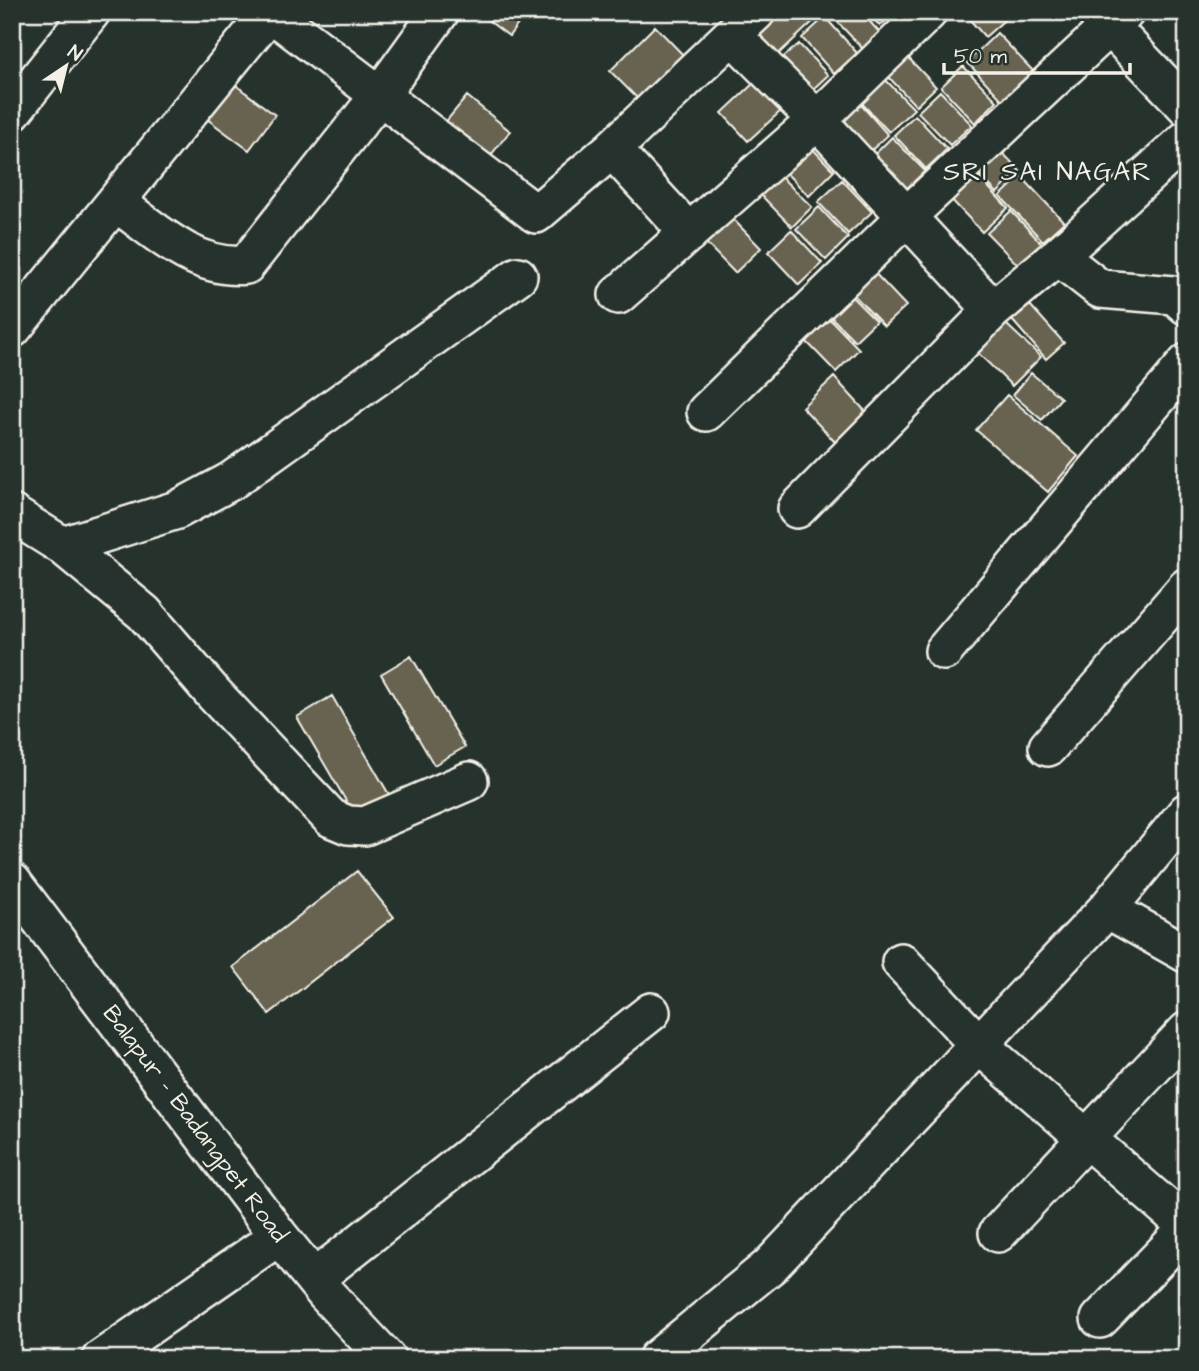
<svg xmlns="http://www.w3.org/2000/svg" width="1199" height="1371" font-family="'Architects Daughter',sans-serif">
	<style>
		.building { fill: #686451; stroke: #f4f1e8; stroke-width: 2 }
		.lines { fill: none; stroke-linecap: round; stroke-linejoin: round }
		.minor-casing { stroke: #f4f1e8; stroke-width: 42 }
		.minor { stroke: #26332d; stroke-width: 37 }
		.labels { text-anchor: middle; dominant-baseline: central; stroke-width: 5; stroke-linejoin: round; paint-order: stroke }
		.street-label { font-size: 24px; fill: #f4f1e8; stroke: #26332d }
		.neighbourhood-label { font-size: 26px; letter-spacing: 2px; fill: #f4f1e8; stroke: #26332d }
	</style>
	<rect width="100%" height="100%" fill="#26332d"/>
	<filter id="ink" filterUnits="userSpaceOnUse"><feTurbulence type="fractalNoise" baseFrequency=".0143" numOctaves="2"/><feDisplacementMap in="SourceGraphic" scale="14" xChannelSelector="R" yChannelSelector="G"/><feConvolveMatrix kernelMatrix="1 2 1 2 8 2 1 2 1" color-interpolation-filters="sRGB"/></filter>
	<g filter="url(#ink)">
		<path class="building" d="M477 12H527L509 36Z
			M767 12H818L820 15 774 58 748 29Z
			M861 12 880 33 863 49 829 13Z
			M867 12H895L880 26Z
			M963 12H1008L1010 15 985 37Z
			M825 17 857 53 834 74 802 38Z
			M655 26 686 58 641 102 610 71Z
			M997 33 1035 73 1004 102 967 62Z
			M799 44 828 75 810 92 780 60Z
			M902 51 936 87 916 106 882 70Z
			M963 66 997 101 975 123 941 87Z
			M879 73 914 109 889 132 855 96Z
			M229 80 275 115 249 150 203 116Z
			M756 81 782 110 748 141 722 113Z
			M940 91 972 125 950 145 918 112Z
			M467 96 510 131 487 160 443 125Z
			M855 98 888 135 865 156 832 120Z
			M915 115 947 149 926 169 894 135Z
			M892 137 925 171 902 193 870 159Z
			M806 142 834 171 809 196 780 167Z
			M998 148 1020 171 997 193 975 170Z
			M776 172 812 207 792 227 757 191Z
			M974 172 1008 208 982 232 948 196Z
			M1021 176 1064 222 1043 241 1000 196Z
			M842 180 872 212 848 234 818 202Z
			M819 207 848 238 826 260 796 229Z
			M1011 211 1043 245 1020 267 987 233Z
			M728 214 761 248 735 273 702 239Z
			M791 230 822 263 799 285 768 252Z
			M870 268 906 306 884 326 848 289Z
			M849 294 876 321 855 341 829 315Z
			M1030 305 1064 343 1046 359 1012 320Z
			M824 313 859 349 836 372 801 336Z
			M1006 324 1041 357 1012 386 978 353Z
			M1031 373 1061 398 1042 420 1013 395Z
			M834 377 866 412 835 442 802 407Z
			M1007 395 1078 456 1048 492 976 430Z
			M411 656 465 747 434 765 381 674Z
			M332 696 391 798 356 818 297 717Z
			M357 871 394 917 269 1014 233 967Z"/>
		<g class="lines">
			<g class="minor-casing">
				<path id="minor" d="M270 12 536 214 612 149 756 12
					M1096 12 1187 107
					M732 35 817 120 993 310
					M12 112 91 12
					M612 149 689 233
					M116 202C154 230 195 270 246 265L380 95 440 12
					M1058 256 1100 289 1174 295 1187 306
					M618 295 817 120 928 12
					M12 329 270 12
					M706 412 907 216 1125 12
					M797 509 993 310 1058 256 1187 139
					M12 514 63 546 144 613 214 694 331 818 348 825 365 826 469 781
					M63 546 177 510 231 481 518 276
					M944 651 1187 363
					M1048 747 1187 587
					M12 882 279 1236 326 1294 387 1359
					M1107 909 1187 954
					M901 962 978 1044 1187 1226
					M998 1233 1187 1031
					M314 1279 651 1012
					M1100 1319 1187 1229
					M101 1359 279 1236
					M657 1359 770 1266 1107 909 1187 812"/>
			</g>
			<use href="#minor" class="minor"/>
		</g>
	</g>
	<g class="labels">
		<g class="street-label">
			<text transform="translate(195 1124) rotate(53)">Balapur - Badangpet Road</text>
		</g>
		<g class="neighbourhood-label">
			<text x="1048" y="172">SRI SAI NAGAR</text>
		</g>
	</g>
	<rect width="1199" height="1371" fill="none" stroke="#26332d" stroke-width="42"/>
	<rect x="21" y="21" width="1157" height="1329" fill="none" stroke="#f4f1e8" stroke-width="2.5" filter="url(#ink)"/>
	<g transform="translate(66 66) rotate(35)" stroke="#26332d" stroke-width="5" paint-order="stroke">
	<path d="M0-5L12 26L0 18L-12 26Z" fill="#f4f1e8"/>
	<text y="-10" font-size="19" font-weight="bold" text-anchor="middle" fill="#f4f1e8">N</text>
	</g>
	<path d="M944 63v10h186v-10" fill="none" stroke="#f4f1e8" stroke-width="3.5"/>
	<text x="954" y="63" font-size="21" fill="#f4f1e8" stroke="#26332d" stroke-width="5" paint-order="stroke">50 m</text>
</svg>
